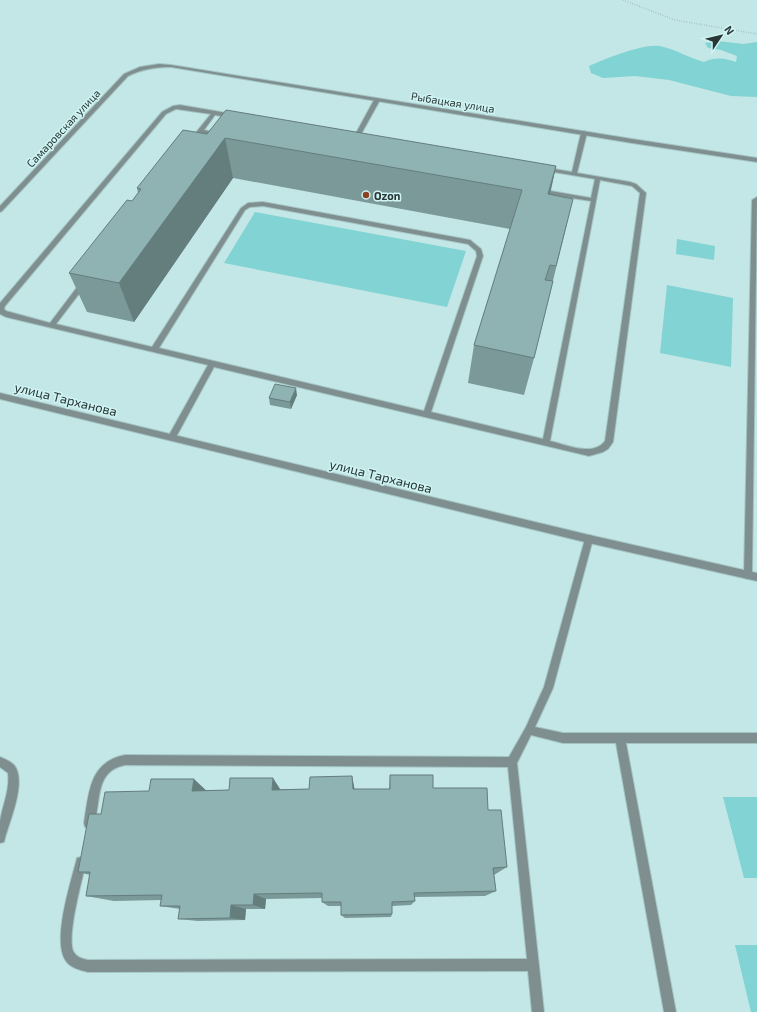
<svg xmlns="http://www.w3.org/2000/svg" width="757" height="1012" font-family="'Exo 2',sans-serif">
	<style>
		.green { fill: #82d3d3 }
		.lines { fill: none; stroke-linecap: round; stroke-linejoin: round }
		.lane-casing { stroke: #a3c4c3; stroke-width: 2 }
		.street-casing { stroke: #a3c4c3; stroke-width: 2 }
		.path { stroke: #8ba7a7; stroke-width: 1.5; stroke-dasharray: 0.5 2; stroke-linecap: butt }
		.lane { fill: #7f8e8e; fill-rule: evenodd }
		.street { fill: #7f8e8e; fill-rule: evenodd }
		.wall { fill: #7b9999 }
		.shaded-wall { fill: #647d7d }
		.building { fill: #8fb2b2; stroke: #647d7d }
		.poi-dot { fill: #8b4421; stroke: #cff4f3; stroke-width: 1.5 }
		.labels { text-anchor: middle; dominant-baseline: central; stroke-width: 3; stroke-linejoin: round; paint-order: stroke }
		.far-street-label { font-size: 11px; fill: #283636; stroke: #cff4f3 }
		.far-poi-label { font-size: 11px; font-weight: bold; fill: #283636; stroke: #cff4f3; text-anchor: start }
		.street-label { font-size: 13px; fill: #283636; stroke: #cff4f3 }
	</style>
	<rect width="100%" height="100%" fill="#c2e7e6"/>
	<path class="green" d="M718 41 743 44 757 42V97L731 96 669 80 635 76 603 78 591 73 589 66C604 59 644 43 660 46 675 49 689 58 704 62 716 57 724 58 736 62L737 56 721 50 708 48 705 43Z
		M255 212 466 251 447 307 224 263Z
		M677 239 715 246 714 260 676 254Z
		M667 285 733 298 731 367 660 353Z
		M723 797H757V878H744Z
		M735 945H757V1012H751Z"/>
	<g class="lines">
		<g class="lane-casing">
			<path id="lane" d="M377 98 380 100 360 136 572 172 581 133 584 131 587 133 577 173 630 182 636 184 646 193 613 442 608 449 603 452 589 456 214 367 175 439 172 440 168 437 208 365 6 317 0 314V303L162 112 173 106 180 105 355 135 374 100ZM176 109 211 114 194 135 197 137 201 133 221 136V134L204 130 215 115 595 179 591 198 539 189 536 191 539 193 591 201 543 439 431 412 483 256 481 249 470 240 263 202 248 203 241 208 152 347 56 324 85 286 86 284 83 282H81L50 323 6 311 4 309 5 306 166 114ZM600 180 632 186 640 193 605 441C593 457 567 445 550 441ZM263 206 468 244 476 251 477 256 424 411 159 348 245 210 250 207Z
				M757 197 752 575 751 578 748 579 745 578 744 575 752 200Z
				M589 535 592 536 593 539 553 688 535 727 563 733H757V743H626L676 1012H664L616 743H563L531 735 517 763 544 1012H532L528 971 88 972C80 970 71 968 66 961 52 942 70 885 76 862L77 858 81 857 85 858 86 862C82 881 67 934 73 951 76 957 82 959 88 960L527 959 508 767 125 765C93 771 102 804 93 827L89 828 85 827 84 823C89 793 89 762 125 755L509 757 526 727 544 687 585 539 586 536Z
				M0 757C5 759 10 761 14 765 27 781 10 820 5 838L4 842 0 843C0 836 0 828 0 821 3 804 10 790 8 773L0 767Z"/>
		</g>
		<g class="street-casing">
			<path id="street" d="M159 64 171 65 632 139 757 158V162L632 143 171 67C155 67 142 69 128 76L2 211 0 212V206L124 74 140 67Z
				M0 393 589 535 757 573V581L589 543 0 399Z"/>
		</g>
		<path class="path" d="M623 0 675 20 757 34"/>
		<use href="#lane" class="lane"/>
		<use href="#street" class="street"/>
	</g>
	<path class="wall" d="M207 134 556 166 550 195 573 199 534 358 524 395 468 383 474 345 510 229 233 178 134 322 87 312 69 273 132 201 138 193 137 188Z
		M297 395 291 409 270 405 269 398Z
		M390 775 433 788 488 810 507 867 494 875 496 891 485 896 414 897 415 901 411 905 392 906V914L391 917 345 918 341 915V906H328L322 902V898L266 899 265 909H246L245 920 198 921 178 919 180 909 160 906 161 900 114 901 86 896 90 875 78 872 101 814 149 791 309 789 352 776 354 789H389Z"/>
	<path class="shaded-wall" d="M225 138 233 178 134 322 119 283Z
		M556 166 547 206 548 194Z
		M296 388 297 395 291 409 290 402Z
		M352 776 355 791 353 789Z
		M273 778 282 792 272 790Z
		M194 779 210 794 192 791Z
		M254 894 266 899 265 909 253 905Z
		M231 905 246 909 245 920 230 918Z"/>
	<path class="building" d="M226 110 556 166 548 194 573 199 556 266 550 265 545 280 553 281 534 358 474 345 522 190 225 138 119 283 69 273 127 200 132 201 141 189 137 188 183 130 207 134Z
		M275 384 296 388 290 402 269 398Z
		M390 775H433V788H487L488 810H501L507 867 493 868 496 891 414 893 415 901 392 902V914L341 915V902H322V893L254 894 253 905H231L230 918 178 919 180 906H160L162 895 86 896 90 872H78L89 814H101L105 792 149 791 151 779H194L192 791 229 790 230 778H273L272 790 309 789 310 777 352 776 353 789H390Z"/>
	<circle class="poi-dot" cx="366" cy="195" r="4"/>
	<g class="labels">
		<g class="far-street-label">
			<text transform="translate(453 102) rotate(9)">Рыбацкая улица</text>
			<text transform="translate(63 128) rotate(-47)">Самаровская улица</text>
		</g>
		<g class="far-poi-label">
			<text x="374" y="195">Ozon</text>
		</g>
		<g class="street-label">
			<text transform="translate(66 399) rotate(14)">улица Тарханова</text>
			<text transform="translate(381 476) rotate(14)">улица Тарханова</text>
		</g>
	</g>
	<g transform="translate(721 36) rotate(55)" stroke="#cff4f3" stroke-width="3" paint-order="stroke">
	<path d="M0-3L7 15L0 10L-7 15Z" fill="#283636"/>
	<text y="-6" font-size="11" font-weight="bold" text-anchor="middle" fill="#283636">N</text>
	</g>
</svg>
